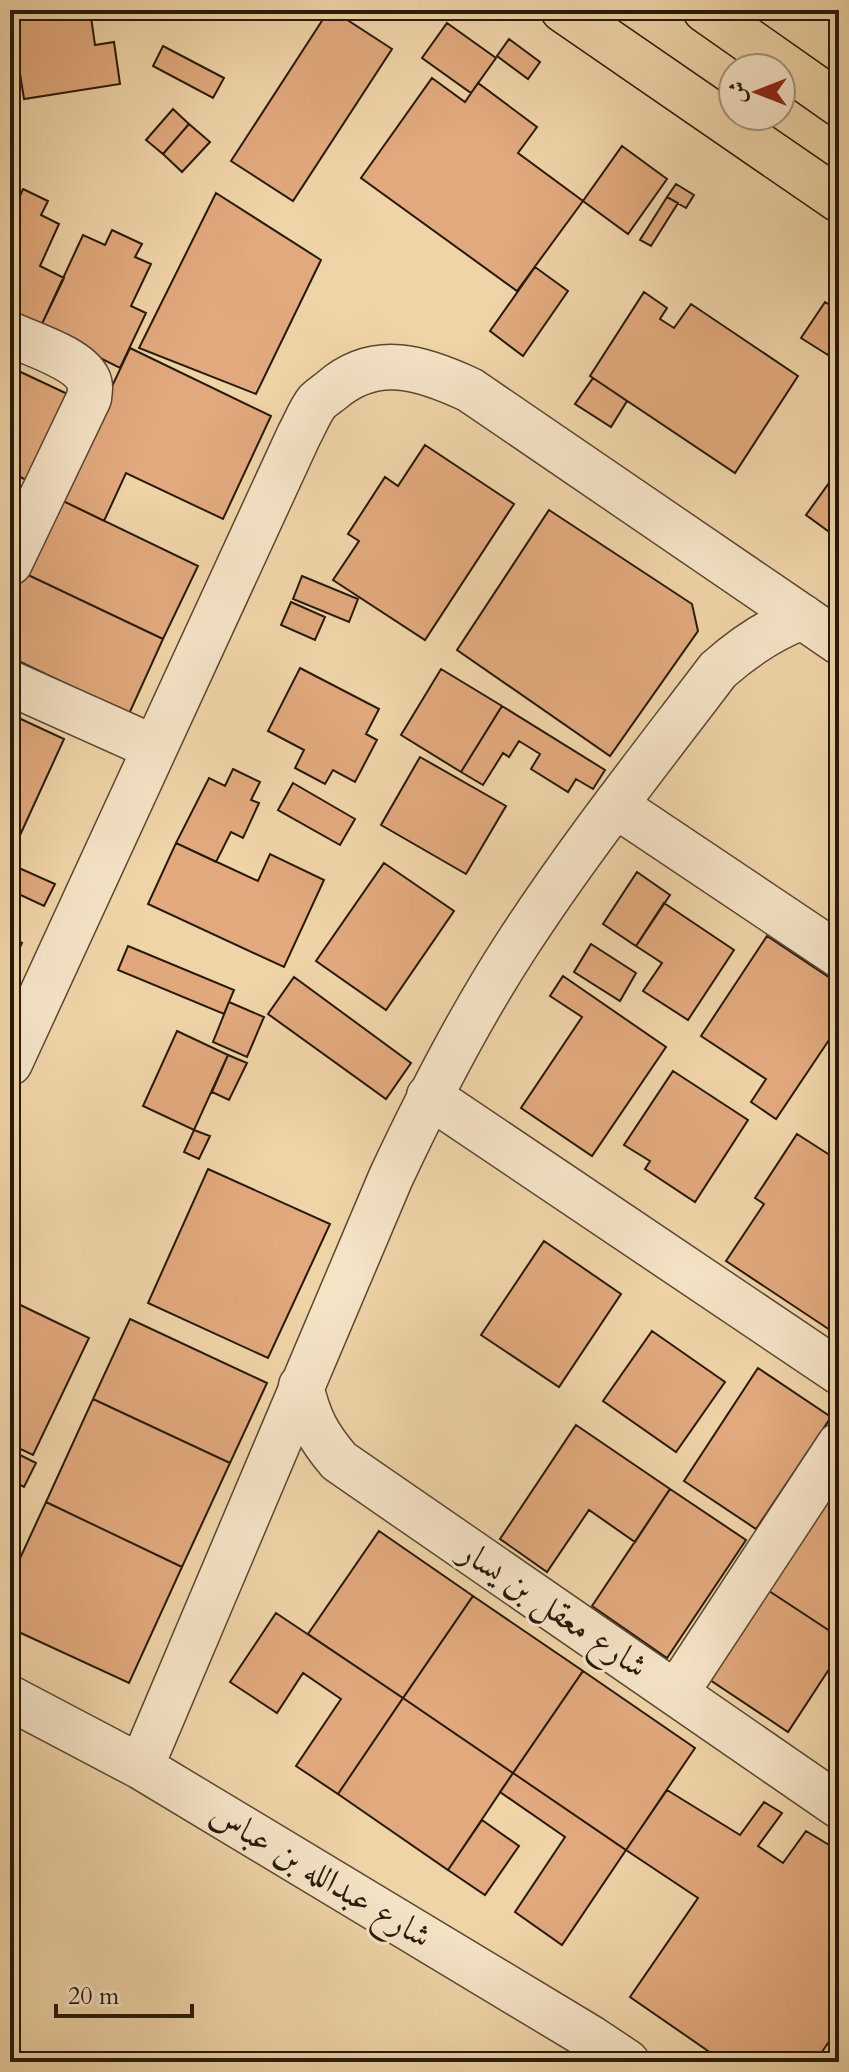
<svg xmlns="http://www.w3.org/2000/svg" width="849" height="2072" font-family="Cardo,Amiri,serif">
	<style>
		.building { fill: #e1a97d; stroke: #281a0b; stroke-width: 2 }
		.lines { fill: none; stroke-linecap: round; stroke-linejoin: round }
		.minor-casing { stroke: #5a4832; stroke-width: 47 }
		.major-casing { stroke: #281a0b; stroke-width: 47 }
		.minor { stroke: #f5e3c6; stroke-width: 44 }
		.major { stroke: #efd4a8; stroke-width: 44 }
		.labels { text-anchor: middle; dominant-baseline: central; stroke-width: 6; stroke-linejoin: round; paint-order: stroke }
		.street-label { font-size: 34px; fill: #281a0b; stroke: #f5e3c6 }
	</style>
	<rect width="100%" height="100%" fill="#efd4a8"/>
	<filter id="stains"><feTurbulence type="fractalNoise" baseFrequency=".0025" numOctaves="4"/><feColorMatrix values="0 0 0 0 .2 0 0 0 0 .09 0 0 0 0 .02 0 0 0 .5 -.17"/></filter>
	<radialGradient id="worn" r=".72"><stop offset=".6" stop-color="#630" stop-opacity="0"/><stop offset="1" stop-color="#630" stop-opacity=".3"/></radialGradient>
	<path class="building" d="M10 10H90L95 45 114 42 120 84 24 99Z
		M329 10H332L392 49 293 201 231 161Z
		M447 23 496 58 471 93 422 58Z
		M509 39 540 62 528 79 497 56Z
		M163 46 224 78 213 98 153 66Z
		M432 78 465 102 478 83 537 127 518 153 583 201 517 291 361 178Z
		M173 109 189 124 163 154 146 140Z
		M189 124 210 142 182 172 163 154Z
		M622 146 667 179 628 234 583 201Z
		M676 184 694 195 686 208 667 197Z
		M23 189 48 201 41 215 59 224 40 266 64 278 40 328 10 314V199L17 203Z
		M216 193 321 260 256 394 139 348Z
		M667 197 678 203 651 246 640 240Z
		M112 230 142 244 135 257 151 264 131 306 146 313 120 368 40 328 83 235 105 245Z
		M535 267 568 291 523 356 490 331Z
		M644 292 667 308 660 319 674 328 691 304 798 376 735 473 590 376Z
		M825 302 839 311V338L828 355 801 338Z
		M130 348 271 416 223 519 126 473 104 521 59 499Z
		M10 367 74 397 34 484 10 472Z
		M593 378 627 401 611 427 575 404Z
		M425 445 514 504 425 640 333 580 359 541 348 534 385 477 398 486Z
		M839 469V539L806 515Z
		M59 499 198 566 163 639 24 573Z
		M549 510 692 604 698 631 610 756 457 650Z
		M24 573 163 639 129 714 10 657V604Z
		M302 576 358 599 349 622 293 599Z
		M291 602 325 617 315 640 281 625Z
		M300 668 379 709 366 734 377 740 355 782 333 770 325 784 295 768 304 750 268 731Z
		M441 669 502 706 461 772 401 735Z
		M502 706 605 770 593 789 576 779 568 792 531 769 540 754 519 741 509 757 503 753 483 785 461 772Z
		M10 714 64 739 11 855H10Z
		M420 757 506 806 466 874 381 825Z
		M233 769 260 782 251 800 259 803 243 838 231 832 216 862 176 843 209 778 225 786Z
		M293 783 355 819 340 845 278 810Z
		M176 843 258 881 270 854 324 880 284 967 148 904Z
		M384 863 454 911 386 1010 316 961Z
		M10 864 55 884 44 906 10 890Z
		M637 872 670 895 636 946 603 924Z
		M664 903 734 950 688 1020 643 991 662 963 636 946Z
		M767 936 839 984V1025L776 1119 751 1102 766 1079 701 1036Z
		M10 937 22 943 11 966H10Z
		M591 944 636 973 620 1001 574 972Z
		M128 946 234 990 224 1014 118 970Z
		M563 976 666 1047 592 1156 521 1108 582 1017 550 996Z
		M294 977 411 1063 386 1099 268 1014Z
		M229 1002 264 1017 247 1057 213 1042Z
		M177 1031 228 1055 194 1130 143 1106Z
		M228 1055 247 1063 229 1100 212 1092Z
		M673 1071 748 1120 695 1202 645 1169 650 1161 624 1145Z
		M194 1130 210 1136 199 1159 184 1152Z
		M797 1134 839 1161V1217L829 1233 839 1239V1336L726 1261 764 1204 755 1198Z
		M208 1169 330 1224 268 1358 148 1303Z
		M544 1241 621 1294 559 1387 481 1335Z
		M10 1300 89 1338 33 1455 10 1444Z
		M130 1319 267 1383 230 1463 93 1399Z
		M652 1331 725 1382 676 1452 603 1401Z
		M758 1368 831 1417 756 1529 684 1481Z
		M93 1399 230 1463 182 1567 46 1502Z
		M576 1425 670 1489 635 1542 589 1510 547 1572 500 1539Z
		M10 1450 36 1463 24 1487 10 1480Z
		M670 1489 746 1540 667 1658 592 1606Z
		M825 1495 839 1504V1637L763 1587Z
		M46 1502 182 1567 129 1683 10 1628V1580Z
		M379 1531 473 1596 403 1698 308 1634Z
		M763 1587 839 1637V1654L788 1732 704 1676Z
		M473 1596 583 1671 513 1773 403 1698Z
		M276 1613 403 1698 338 1794 296 1766 341 1699 303 1673 277 1713 230 1682Z
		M583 1671 695 1748 626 1850 513 1773Z
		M403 1698 513 1773 448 1870 338 1794Z
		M513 1773 626 1850 562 1945 515 1912 565 1837 500 1792Z
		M667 1790 740 1835 764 1802 782 1813 758 1846 783 1863 806 1831 839 1851V2027L815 2062H724L630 1997 698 1898 626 1850Z
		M482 1820 519 1846 485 1895 448 1870Z"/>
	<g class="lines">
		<g class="minor-casing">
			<path id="minor" d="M10 334C31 344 78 358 88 379 91 385 90 391 89 398L10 563
				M10 683 155 748
				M615 805 839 955
				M10 1063 299 435C305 424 310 411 317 402 321 398 327 394 332 390 376 352 423 368 470 390L839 642
				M429 1096 839 1372
				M301 1386C309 1419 317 1435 339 1461L839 1806
				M676 1693 839 1445
				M10 1698 141 1767 591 2038 627 2062
				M141 1767 391 1177C428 1098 468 1020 516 946 578 850 649 761 718 670 744 647 770 629 803 617"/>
		</g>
		<g class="major-casing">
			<path id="major" d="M563 10 839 200
				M705 10 839 104"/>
		</g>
		<use href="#minor" class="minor"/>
		<use href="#major" class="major"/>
	</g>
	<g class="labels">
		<g class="street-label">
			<text transform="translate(554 1609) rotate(34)">شارع معقل بن يسار</text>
			<text transform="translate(321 1875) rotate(31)">شارع عبدالله بن عباس</text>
		</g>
	</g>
	<rect width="849" height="2072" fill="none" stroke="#efd4a8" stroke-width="40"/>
	<rect x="12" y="12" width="825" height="2048" fill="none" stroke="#281a0b" stroke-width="4"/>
	<rect x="20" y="20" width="809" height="2032" fill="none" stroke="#281a0b" stroke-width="2"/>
	<g transform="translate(757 92) rotate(270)"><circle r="38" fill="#f5e3c6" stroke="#a3937b" stroke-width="2"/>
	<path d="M0-6L14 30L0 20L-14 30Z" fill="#8f2418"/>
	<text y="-12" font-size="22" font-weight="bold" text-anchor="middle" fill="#281a0b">ش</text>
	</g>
	<path d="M56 2004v12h136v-12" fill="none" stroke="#281a0b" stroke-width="4"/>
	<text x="68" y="2004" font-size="24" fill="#281a0b" stroke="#f5e3c6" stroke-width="6" paint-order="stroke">20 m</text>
	<rect width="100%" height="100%" filter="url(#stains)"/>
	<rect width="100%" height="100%" fill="url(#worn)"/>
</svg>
